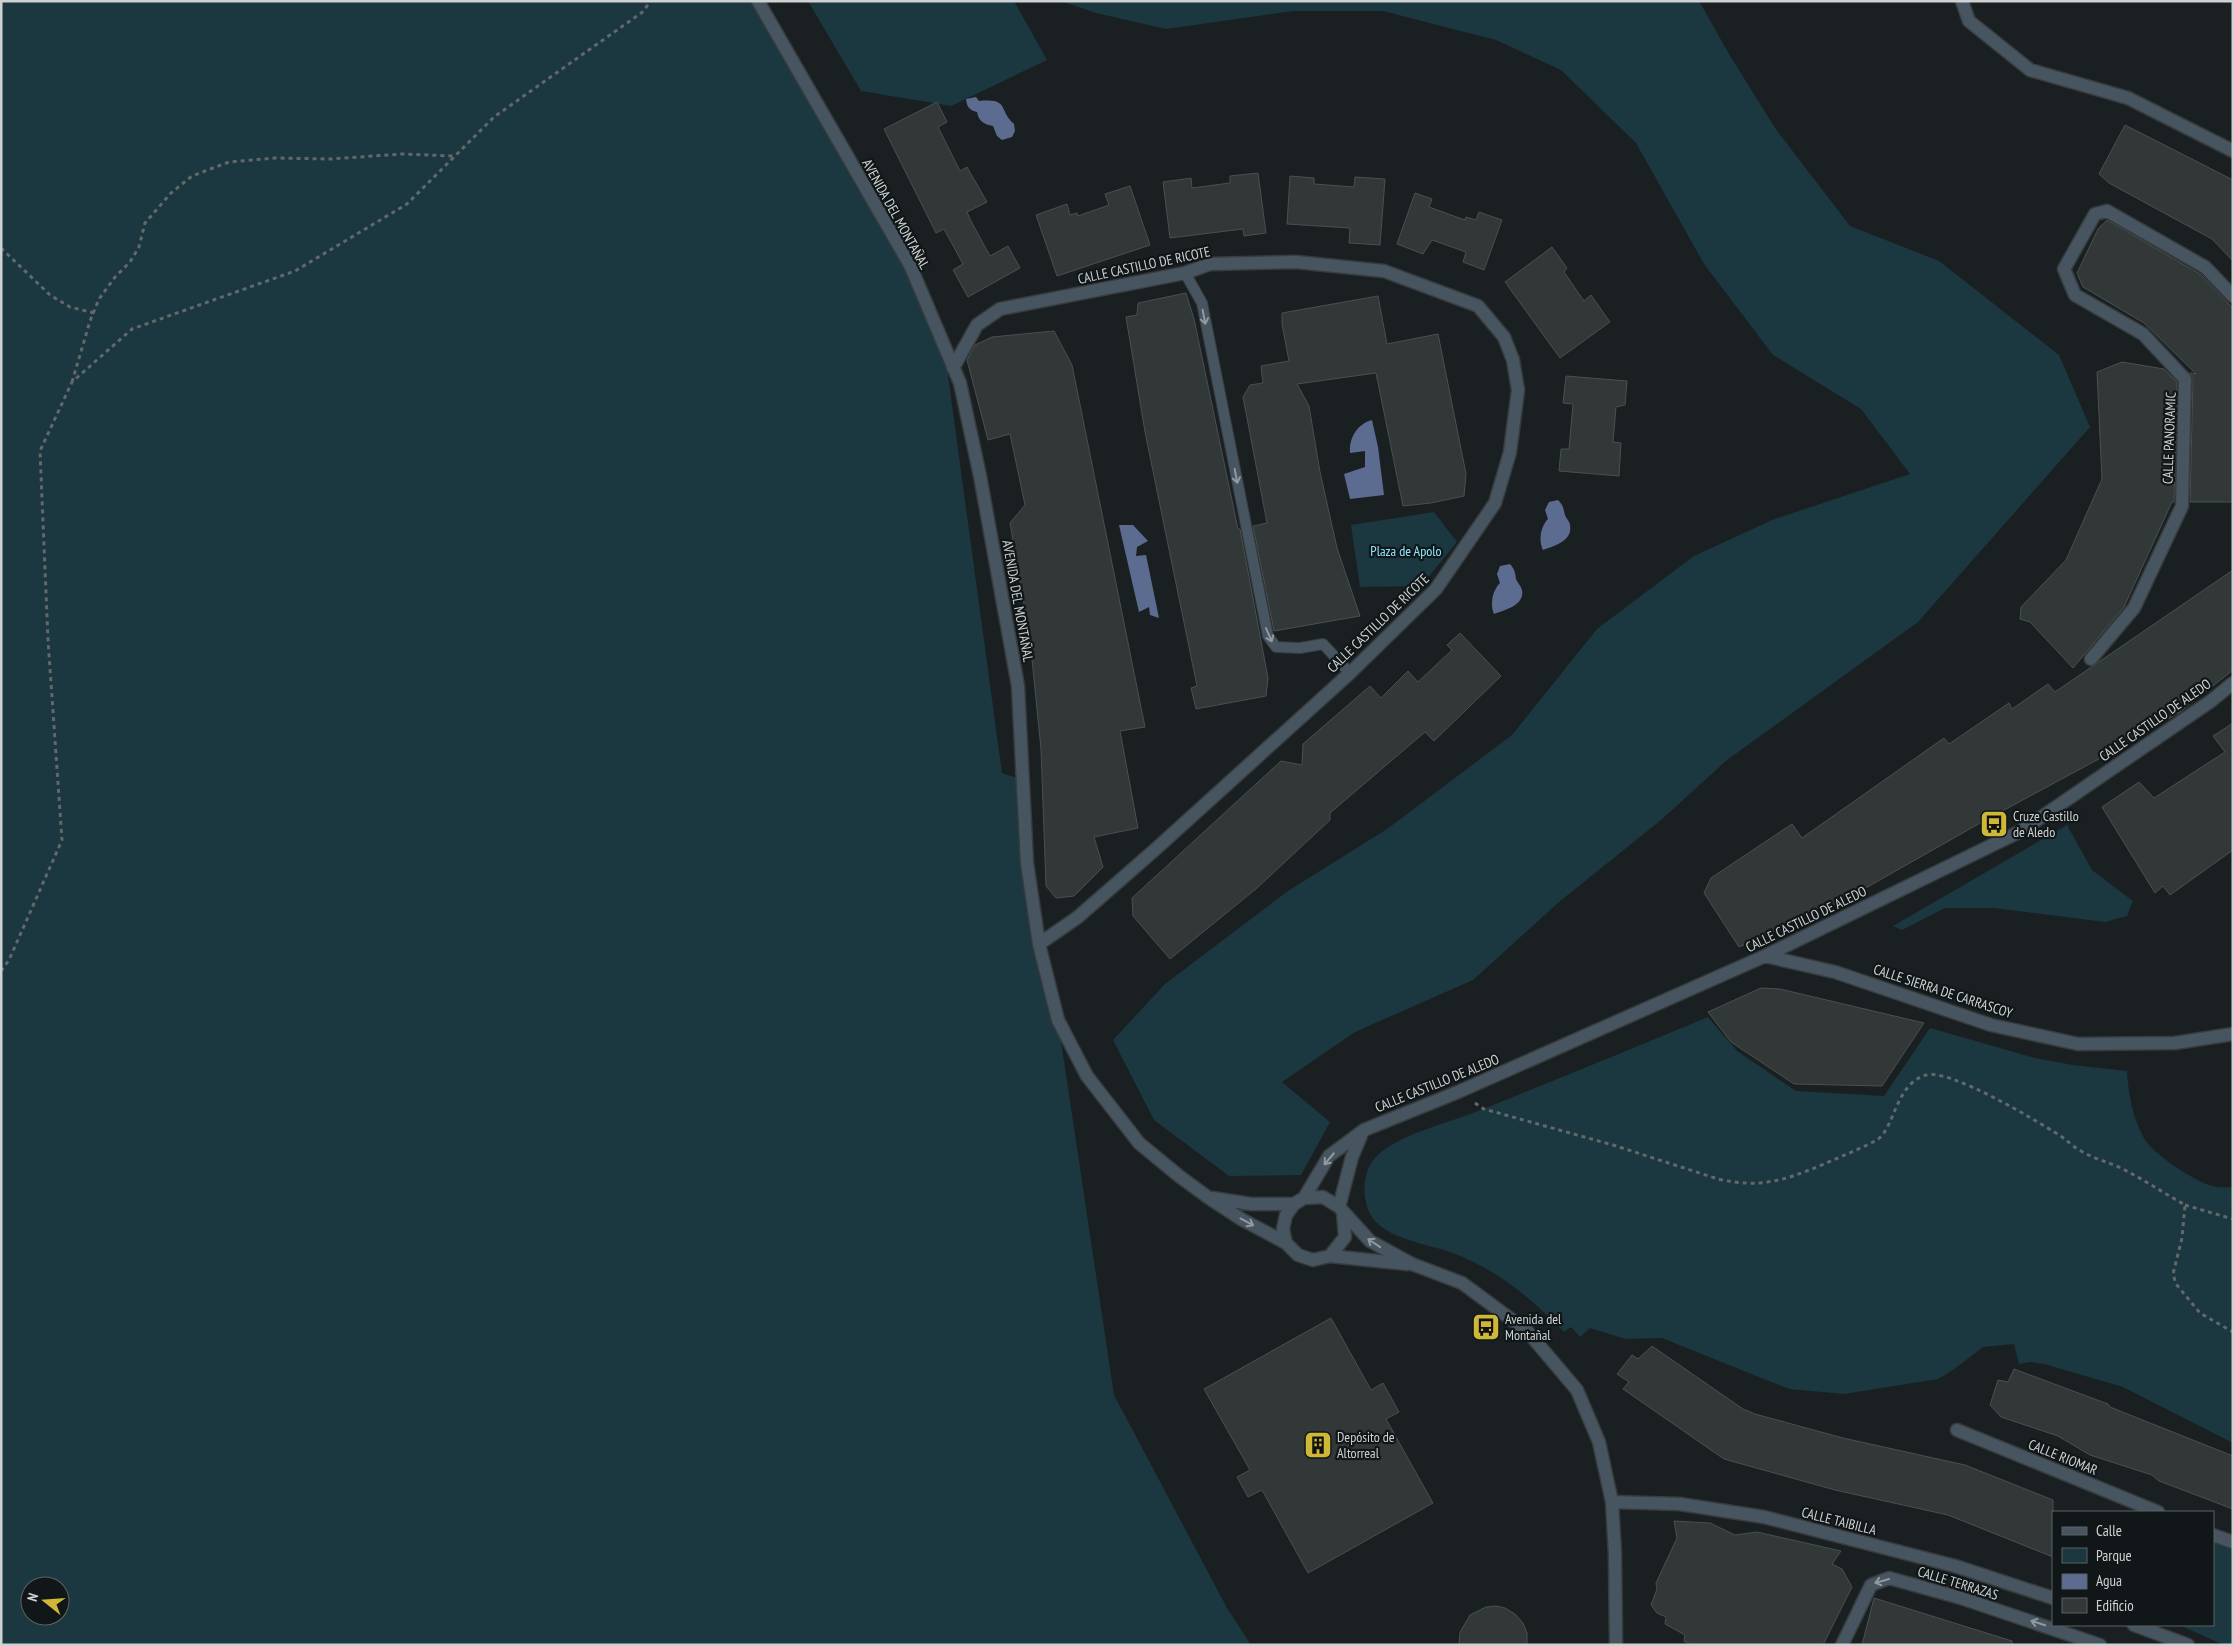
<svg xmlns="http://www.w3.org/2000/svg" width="2234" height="1646" font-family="'PT Sans Narrow',sans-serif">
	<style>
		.green { fill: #1b373f; fill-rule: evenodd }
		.water { fill: #5c6c90 }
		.building { fill: #323838; stroke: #495050 }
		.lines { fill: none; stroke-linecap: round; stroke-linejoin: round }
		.lane-casing { stroke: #373c3e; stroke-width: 12 }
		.street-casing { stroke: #373c3e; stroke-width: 15 }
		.path { stroke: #63686a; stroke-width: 3; stroke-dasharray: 4 4; stroke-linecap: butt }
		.lane { stroke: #465560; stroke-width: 10 }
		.street { stroke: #465560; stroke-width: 12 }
		.oneway { stroke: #919a9f }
		.labels { text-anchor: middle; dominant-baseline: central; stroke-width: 4.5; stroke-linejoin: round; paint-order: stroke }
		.street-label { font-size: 14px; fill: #ced2d3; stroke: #111718 }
		.park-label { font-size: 14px; fill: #8fe5fe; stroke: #111718 }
		.poi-label { font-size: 14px; fill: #ced2d3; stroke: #111718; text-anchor: start }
	</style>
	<rect width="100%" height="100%" fill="#1a2022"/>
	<path class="green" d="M1 1H758L941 324 1002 773 1023 780 1026 846 1055 1001 1114 1395 1227 1608 1251 1645H1ZM30 1586H60V1616H30Z
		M808 1H1014L1047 60 951 106 861 91Z
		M1061 1H1699L1729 54 1775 128 1850 226 1939 261 2059 355 2090 427 1918 622 1727 760 1661 820 1559 902 1473 980 1355 1032 1282 1082 1330 1122 1301 1175 1229 1176 1154 1120 1113 1040 1165 984 1288 891 1387 829 1512 735 1597 629 1694 556 1772 520 1910 474 1861 409 1773 355 1704 264 1636 143 1561 70 1496 40 1383 11H1293L1166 29 1096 13Z
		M1434 512 1457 542 1421 586 1360 587 1351 525Z
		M2067 825 2092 870 2133 901 2127 916 2105 922 1994 908H1945L1902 930 1893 926Z
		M1708 1017 1737 1051 1796 1091 1884 1096 1930 1028 2035 1058 2073 1065 2127 1071C2128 1093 2133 1119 2144 1138 2153 1154 2195 1182 2213 1186 2219 1188 2227 1187 2233 1187V1443L2123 1387 2044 1364 2030 1362 2019 1364 2014 1344 1983 1347 1953 1370 1938 1379 1844 1394 1789 1389 1662 1338 1626 1339 1590 1328 1580 1337 1571 1327 1564 1332C1533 1300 1500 1272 1458 1255 1432 1244 1395 1242 1375 1221 1361 1206 1361 1173 1375 1158 1395 1135 1449 1123 1478 1111 1555 1080 1632 1049 1708 1017Z
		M2213 1540 2233 1549V1645H2224L2179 1625H2213Z"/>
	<path class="water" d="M976 97 979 101C1010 98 998 110 1014 124L1015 131 1012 137 1002 140 997 136 993 126C984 124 979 122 977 112 969 110 967 107 966 99Z
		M1372 420 1378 447 1384 495 1350 499 1344 474 1365 467V451L1350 453C1349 438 1357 424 1372 420Z
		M1558 500C1564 506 1563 508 1565 515 1566 518 1570 522 1570 525 1573 541 1554 546 1543 550 1538 540 1541 526 1548 519L1545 510 1549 502Z
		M1119 525H1133L1148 541 1137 547 1136 556 1146 555 1159 618 1150 615 1149 607 1139 612Z
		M1510 564C1515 570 1515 572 1516 579 1517 582 1521 586 1522 590 1525 605 1505 610 1494 614 1490 605 1492 591 1500 583L1497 574 1500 566Z"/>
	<path class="building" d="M937 102 947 122 938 127 960 171 967 167 987 202 967 212 971 221 990 256 1008 246 1020 268 968 297 953 270 963 264 944 229 936 233 884 129Z
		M2125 125 2233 180V261L2212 239 2109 183 2099 174Z
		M1258 173 1266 233 1244 236 1243 229 1170 238 1163 182 1191 178 1192 188 1230 183V176Z
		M1290 176 1314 178V184L1354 187 1355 177 1385 179 1380 245 1349 243 1350 228 1287 224Z
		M1130 186 1150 245 1057 276 1036 215 1067 204 1070 215 1077 213 1078 216 1109 205 1105 194Z
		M1415 193 1432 199 1429 207 1465 220 1466 217 1476 220 1479 212 1502 220 1484 270 1463 262 1466 252 1432 240 1423 254 1397 244Z
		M2107 220 2200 274 2233 308V502H2190L2193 379 2190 373 2196 374 2144 323 2083 287 2077 273 2098 229Z
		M1552 247 1567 268 1564 272 1584 301 1591 295 1610 322 1560 358 1505 282Z
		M1186 293 1194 319 1238 529H1240L1268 678 1266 696 1196 709 1191 688 1197 686 1145 432 1126 317 1137 315 1138 303Z
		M1378 296 1387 344 1438 334 1466 474 1464 496 1431 503 1403 506 1376 373 1297 384 1309 406 1320 472 1337 548 1360 616 1274 631 1253 526 1267 523 1243 397 1250 385 1263 383 1261 366 1289 361 1282 324V313Z
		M1054 331 1072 365 1145 727 1120 731 1138 828 1094 837 1103 867 1074 896 1056 898 1046 886 1041 749 1030 639 1010 523 1025 505 1010 434 988 440 967 360 975 345 992 337Z
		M2122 362 2164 369 2177 382 2174 502H2172L2124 607 2073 668 2030 622 2020 619 2021 607 2066 560 2102 479 2097 372Z
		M1566 376 1627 381 1625 405 1616 407 1613 442 1621 443 1619 476 1559 471 1561 449H1569L1573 404 1563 403Z
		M2233 570V670L2180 712 2110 753 1982 822 1841 902 1739 947 1704 893 1711 878 1792 824 1802 838 1944 738 1949 744 2009 703 2012 709 2048 684 2055 692Z
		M1460 633 1501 676 1434 741 1425 732 1330 813V820L1257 888 1170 959 1133 916 1132 898 1281 761 1302 765 1303 744 1370 686 1381 698 1408 671 1418 682 1452 650 1447 645Z
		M2233 723V850L2170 895 2163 886 2155 893 2102 807 2139 782 2154 798 2225 752 2213 736Z
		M1761 988 1780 989 1924 1023 1882 1086 1794 1084 1731 1042 1708 1012Z
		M1331 1318 1371 1390 1383 1383 1399 1412 1386 1419 1433 1503 1308 1573 1262 1490 1248 1497 1237 1477 1250 1470 1204 1389Z
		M1652 1346 1743 1409 1755 1414 1843 1438 1965 1465 2053 1500V1557L1948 1515 1835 1490 1724 1459 1623 1389 1629 1382 1617 1374 1632 1355 1638 1359Z
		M2014 1369 2108 1404 2110 1407 2233 1456V1509L2159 1481 2152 1475 2090 1455 2058 1436 2001 1417 1990 1405 1998 1380 2008 1382Z
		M1674 1521 1710 1523 1735 1535 1757 1532 1841 1551 1832 1564 1842 1569 1852 1587 1823 1645H1692L1684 1641 1685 1635 1665 1624 1666 1617 1657 1613 1651 1605 1657 1589 1656 1583 1677 1538Z
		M1874 1598 2012 1641V1645H1862Z
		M1496 1606 1505 1608 1515 1614 1523 1623 1527 1633V1645H1459L1460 1632 1470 1615 1486 1607Z"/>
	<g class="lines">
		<g class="lane-casing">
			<path id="lane" d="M1185 273 1202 303 1268 636 1276 647 1300 648 1323 644 1350 673"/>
		</g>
		<g class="street-casing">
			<path id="street" d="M758 1 910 265 960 383 980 476 1018 686 1027 863 1039 944 1058 1020 1087 1076 1139 1143 1179 1176 1209 1198 1241 1219 1286 1243
				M1962 1 1969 21 2030 70 2128 98 2233 151
				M953 368 977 325 1000 309 1185 273 1210 264 1296 262 1384 271 1478 306 1504 337 1513 360 1518 390 1510 452 1495 503 1436 589 1350 673 1158 847 1078 917 1039 944
				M2091 659 2134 608 2182 506 2185 379 2143 334 2075 295 2064 269 2095 214 2107 211 2205 267 2233 296
				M1765 956 1835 972 1991 1025 2078 1044 2175 1043 2233 1034
				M1212 1198 1251 1204H1294
				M1304 1198 1329 1156 1364 1130 1458 1092 1765 956 2021 831 2211 701 2233 683
				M1339 1207 1352 1157 1363 1131
				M1343 1212 1345 1237 1330 1256 1313 1260 1298 1255 1286 1243 1283 1229 1286 1215 1294 1204 1304 1198 1323 1197 1339 1207 1370 1241 1412 1264 1462 1283 1527 1331 1577 1390 1599 1442 1612 1502 1615 1554 1616 1645
				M1330 1256 1407 1264
				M1957 1430 2158 1512
				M1612 1502 1680 1504 1764 1517 1955 1566 2053 1598
				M2213 1535 2233 1542
				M2134 1625 2188 1645
				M1842 1645 1871 1585 1889 1578 1961 1598 2100 1645"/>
		</g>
		<path class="path" d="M1 248 50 295 70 307 94 313
			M72 382 90 321 99 299 115 277 130 262 139 247 145 223 171 193 192 176 229 162 275 158 331 159 402 154 454 156
			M1 971 9 960 62 840 48 640 40 451 72 382 132 329 295 271 407 204 494 117 644 11 650 1
			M1475 1103 1484 1109 1613 1145 1718 1179C1760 1189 1786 1180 1824 1164 1842 1156 1860 1149 1877 1140 1895 1128 1895 1084 1926 1075 1949 1068 2037 1121 2059 1135 2067 1140 2073 1147 2081 1151 2094 1159 2109 1162 2123 1169 2144 1180 2164 1193 2185 1205L2182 1238 2173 1274 2176 1284 2200 1313 2233 1332
			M2185 1205 2233 1219"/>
		<use href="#lane" class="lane"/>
		<use href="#street" class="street"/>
	</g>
	<defs><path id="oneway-shaft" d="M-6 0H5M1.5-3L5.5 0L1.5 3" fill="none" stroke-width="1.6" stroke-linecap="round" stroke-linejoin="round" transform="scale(1.25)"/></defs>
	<g class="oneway">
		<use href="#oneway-shaft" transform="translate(1204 317) rotate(79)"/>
		<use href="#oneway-shaft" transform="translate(1236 476) rotate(79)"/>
		<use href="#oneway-shaft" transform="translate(1269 635) rotate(66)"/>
		<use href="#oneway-shaft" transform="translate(1329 1159) rotate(130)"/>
		<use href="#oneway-shaft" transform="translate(1247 1222) rotate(28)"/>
		<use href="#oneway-shaft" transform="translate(1374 1243) rotate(-146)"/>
		<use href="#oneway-shaft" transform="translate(1882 1581) rotate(164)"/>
		<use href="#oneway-shaft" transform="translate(2038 1623) rotate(-162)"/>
	</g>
	<defs>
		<g id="bus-square" transform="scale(1.4375)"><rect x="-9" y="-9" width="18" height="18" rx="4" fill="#cfb837" stroke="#111718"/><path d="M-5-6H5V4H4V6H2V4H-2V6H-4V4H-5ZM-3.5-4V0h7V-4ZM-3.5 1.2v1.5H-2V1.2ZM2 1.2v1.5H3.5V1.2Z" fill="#111"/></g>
		<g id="building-square" transform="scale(1.4375)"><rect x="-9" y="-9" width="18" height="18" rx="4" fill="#cfb837" stroke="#111718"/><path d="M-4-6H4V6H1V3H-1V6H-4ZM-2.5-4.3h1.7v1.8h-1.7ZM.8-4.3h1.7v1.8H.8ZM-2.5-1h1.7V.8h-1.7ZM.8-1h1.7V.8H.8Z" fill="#111"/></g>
	</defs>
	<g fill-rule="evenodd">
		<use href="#bus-square" x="1994" y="824"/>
		<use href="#bus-square" x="1486" y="1327"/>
		<use href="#building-square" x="1318" y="1445"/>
	</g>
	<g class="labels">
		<g class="street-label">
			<text transform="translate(896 214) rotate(61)">AVENIDA DEL MONTAÑAL</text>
			<text transform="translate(1144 265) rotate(-12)">CALLE CASTILLO DE RICOTE</text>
			<text transform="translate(2169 438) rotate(-88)">CALLE PANORAMIC</text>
			<text transform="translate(1018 601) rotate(80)">AVENIDA DEL MONTAÑAL</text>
			<text transform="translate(1378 623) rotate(-44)">CALLE CASTILLO DE RICOTE</text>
			<text transform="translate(2155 720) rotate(-35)">CALLE CASTILLO DE ALEDO</text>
			<text transform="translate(1806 919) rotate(-26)">CALLE CASTILLO DE ALEDO</text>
			<text transform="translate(1943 991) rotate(18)">CALLE SIERRA DE CARRASCOY</text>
			<text transform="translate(1437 1083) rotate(-22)">CALLE CASTILLO DE ALEDO</text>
			<text transform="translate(2063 1457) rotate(22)">CALLE RIOMAR</text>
			<text transform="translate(1839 1521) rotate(14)">CALLE TAIBILLA</text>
			<text transform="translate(1958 1583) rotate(17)">CALLE TERRAZAS</text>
		</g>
		<g class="park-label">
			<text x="1406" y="551">Plaza de Apolo</text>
		</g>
		<g class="poi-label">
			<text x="2013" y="816">Cruze Castillo<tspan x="2013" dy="16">de Aledo</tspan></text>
			<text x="1505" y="1319">Avenida del<tspan x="1505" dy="16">Montañal</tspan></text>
			<text x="1337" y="1437">Depósito de<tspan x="1337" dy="16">Altorreal</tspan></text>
		</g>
	</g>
	<rect width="2234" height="1646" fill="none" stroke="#ced2d3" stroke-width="5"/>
	<rect x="2052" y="1511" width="162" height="115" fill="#111718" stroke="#5d6263"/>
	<rect x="2062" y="1527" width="25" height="8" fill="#465560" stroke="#5d6263"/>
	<text x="2096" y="1536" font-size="15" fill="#ced2d3">Calle</text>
	<rect x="2062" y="1548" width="25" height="15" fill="#1b373f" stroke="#5d6263"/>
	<text x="2096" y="1561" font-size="15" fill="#ced2d3">Parque</text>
	<rect x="2062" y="1574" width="25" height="15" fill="#5c6c90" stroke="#5d6263"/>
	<text x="2096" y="1586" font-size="15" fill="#ced2d3">Agua</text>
	<rect x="2062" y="1598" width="25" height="15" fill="#323838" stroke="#5d6263"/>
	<text x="2096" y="1611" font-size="15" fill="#ced2d3">Edificio</text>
	<g transform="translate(45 1601) rotate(287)"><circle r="24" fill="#111718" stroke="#5d6263"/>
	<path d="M0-4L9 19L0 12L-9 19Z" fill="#cfb837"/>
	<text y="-8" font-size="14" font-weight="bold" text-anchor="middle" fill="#ced2d3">N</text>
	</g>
</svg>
